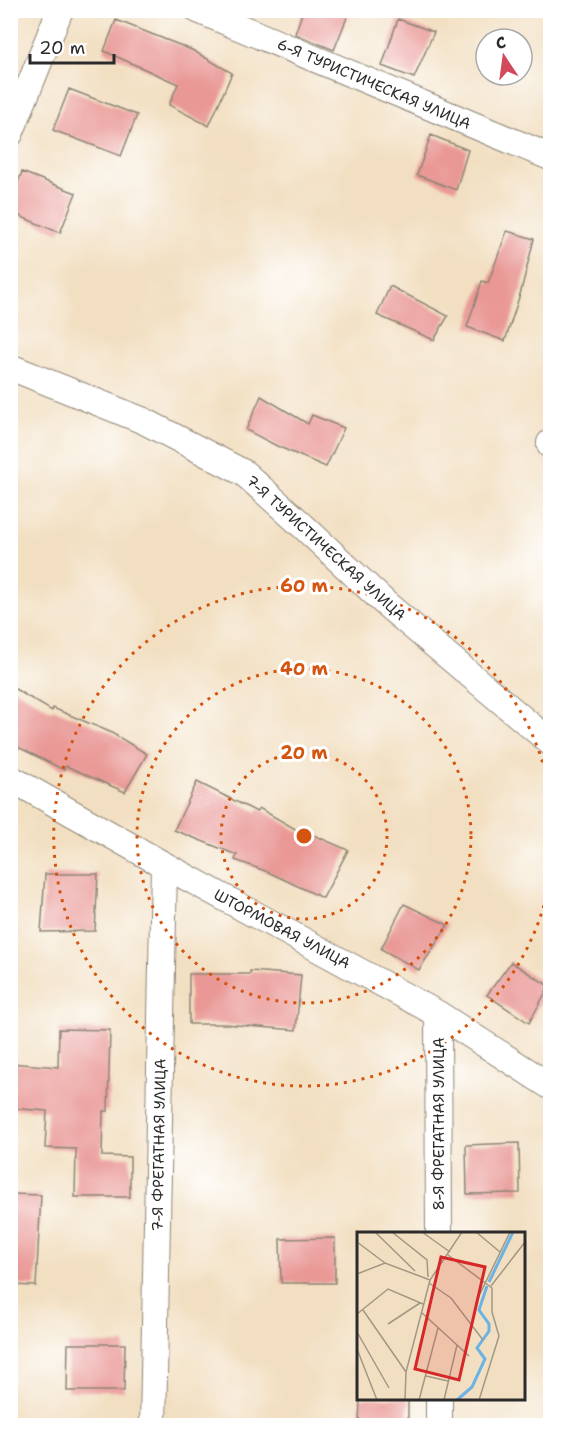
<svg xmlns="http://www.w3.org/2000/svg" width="561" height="1436" font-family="'Shantell Sans',sans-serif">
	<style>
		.building { fill: #e99895 }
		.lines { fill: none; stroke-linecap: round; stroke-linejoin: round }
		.minor-casing { stroke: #8e8576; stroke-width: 28 }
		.minor { stroke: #fff; stroke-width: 26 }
		.ring { fill: none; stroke: #d5540f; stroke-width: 3; stroke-dasharray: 3 6 }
		.labels { text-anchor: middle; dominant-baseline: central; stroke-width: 6; stroke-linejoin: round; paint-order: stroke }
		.street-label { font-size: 15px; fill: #2b2b2b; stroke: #fff }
		.inset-river { fill: none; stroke: #6cb3e3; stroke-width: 3 }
		.inset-road { fill: none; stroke: #a29785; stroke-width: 1.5 }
		.view { fill: #d62828; fill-opacity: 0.15; stroke: #d62828; stroke-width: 3 }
		.inset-edge { fill: none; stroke: #2b2b2b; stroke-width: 3 }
		.centre { fill: #d5540f; stroke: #fff; stroke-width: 3 }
		.ring-label { font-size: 18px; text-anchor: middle; font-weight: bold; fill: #d5540f; stroke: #fff; stroke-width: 6; stroke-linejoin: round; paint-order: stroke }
	</style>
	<rect width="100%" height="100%" fill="#fff"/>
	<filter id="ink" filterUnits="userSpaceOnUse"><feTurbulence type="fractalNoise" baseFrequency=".0167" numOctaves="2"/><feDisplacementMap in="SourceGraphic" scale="12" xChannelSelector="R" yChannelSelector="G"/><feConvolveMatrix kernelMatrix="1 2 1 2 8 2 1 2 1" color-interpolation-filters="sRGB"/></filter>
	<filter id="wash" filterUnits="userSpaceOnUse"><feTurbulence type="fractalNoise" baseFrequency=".008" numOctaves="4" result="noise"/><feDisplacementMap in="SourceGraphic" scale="24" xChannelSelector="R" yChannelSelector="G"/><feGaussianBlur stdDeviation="1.35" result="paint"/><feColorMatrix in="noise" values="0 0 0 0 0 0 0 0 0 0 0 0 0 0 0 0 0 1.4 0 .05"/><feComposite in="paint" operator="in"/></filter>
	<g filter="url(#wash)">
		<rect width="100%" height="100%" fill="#f2dfc1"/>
		<g id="blocks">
			<path class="building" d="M303 10H350L334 50 295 34Z
				M398 19 434 32 414 78 382 66Z
				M116 20 192 50 232 73 209 126 169 105 178 84 104 51Z
				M69 89 137 115 121 156 53 130Z
				M431 135 468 150 456 190 417 175Z
				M22 172 76 193 60 233 10 212V203Z
				M507 231 534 239 521 291 505 341 467 327 482 281 488 283Z
				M390 286 448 316 434 340 377 315Z
				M261 396 308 424 312 415 344 428 326 467 277 446 246 430Z
				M10 686 52 711 53 708 110 732 147 754 125 792 66 766 64 770 10 743Z
				M197 782 257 812 259 808 309 837 311 834 348 850 323 898 268 872 235 860 237 855 174 830Z
				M45 874H98L95 931 41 932Z
				M404 904 448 925 419 970 381 949Z
				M511 962 549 986 529 1023 487 995Z
				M250 971 301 975 296 1030 224 1024H189V974H250Z
				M59 1029 110 1030 108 1111H103L102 1156 130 1157V1197H75L76 1149 45 1148 47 1111 10 1108V1063L58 1067Z
				M519 1143 520 1193 467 1194 466 1145Z
				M10 1194 41 1195 36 1286 10 1285Z
				M335 1238V1283H281L280 1239Z
				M68 1344H125L124 1391H67Z
				M360 1398H408V1425H359Z"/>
		</g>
	</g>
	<g filter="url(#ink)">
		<use href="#blocks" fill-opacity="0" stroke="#8e8576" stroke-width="1.5"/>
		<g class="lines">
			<g class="minor-casing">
				<path id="minor" d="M198 10 550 157
					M10 134 60 10
					M10 367 144 421 244 473 303 526 386 604 550 742
					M550 445V443
					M10 778 164 865 438 1014 550 1086
					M438 1014 439 1234
					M439 1398V1426
					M153 1426 164 865"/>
			</g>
			<use href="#minor" class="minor"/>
		</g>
	</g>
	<g class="ring">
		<circle cx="304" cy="836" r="83"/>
		<circle cx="304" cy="836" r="167"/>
		<path d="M550 879A250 250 0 1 1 550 793"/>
	</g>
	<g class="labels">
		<g class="street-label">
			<text transform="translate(374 84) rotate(23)">6-Я ТУРИСТИЧЕСКАЯ УЛИЦА</text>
			<text transform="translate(326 548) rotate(42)">7-Я ТУРИСТИЧЕСКАЯ УЛИЦА</text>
			<text transform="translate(282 929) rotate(28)">ШТОРМОВАЯ УЛИЦА</text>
			<text transform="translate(439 1124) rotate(-90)">8-Я ФРЕГАТНАЯ УЛИЦА</text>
			<text transform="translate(159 1145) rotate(-89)">7-Я ФРЕГАТНАЯ УЛИЦА</text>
		</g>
	</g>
	<g transform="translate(357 1232)">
		<rect width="168" height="168" fill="#f2dfc1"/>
		<path class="inset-river" d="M132 50 156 0M100 168 115 155 128 127 120 116 132 99V92L122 78 130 54"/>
		<path class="inset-road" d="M18 0 58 39M35 0 70 28 71 45M65 0 93 20M119 0 143 20M0 10 28 31M91 23 135 56V80L142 104 122 168M0 42 28 31 73 48M72 51 94 66 126 108M134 54 168 10M119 70 153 0M6 78 49 140M64 80 112 124M0 82 31 57 66 72M31 92 63 71M0 100 32 156M0 117 20 168M69 144 91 149M48 168 49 140 73 48 105 0M62 168 81 96M87 168 100 113"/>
		<path class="view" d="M84 25 128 35 102 148 58 137Z"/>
		<rect width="168" height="168" class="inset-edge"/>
	</g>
	<circle cx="304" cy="836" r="9" class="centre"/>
	<g class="ring-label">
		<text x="304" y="592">60 m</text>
		<text x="304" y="675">40 m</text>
		<text x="304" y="759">20 m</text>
	</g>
	<rect width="561" height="1436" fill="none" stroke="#fff" stroke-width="36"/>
	<g transform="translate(504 57) rotate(347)"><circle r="28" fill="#ffffff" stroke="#aaaaaa" stroke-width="1.5"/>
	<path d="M0-4.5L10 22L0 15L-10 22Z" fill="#d1495b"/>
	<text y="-9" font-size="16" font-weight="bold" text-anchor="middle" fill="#2b2b2b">С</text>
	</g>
	<path d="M30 54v9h84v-9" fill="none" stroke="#2b2b2b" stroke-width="3"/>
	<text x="39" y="54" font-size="18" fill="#2b2b2b" stroke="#ffffff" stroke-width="4.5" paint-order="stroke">20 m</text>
</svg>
